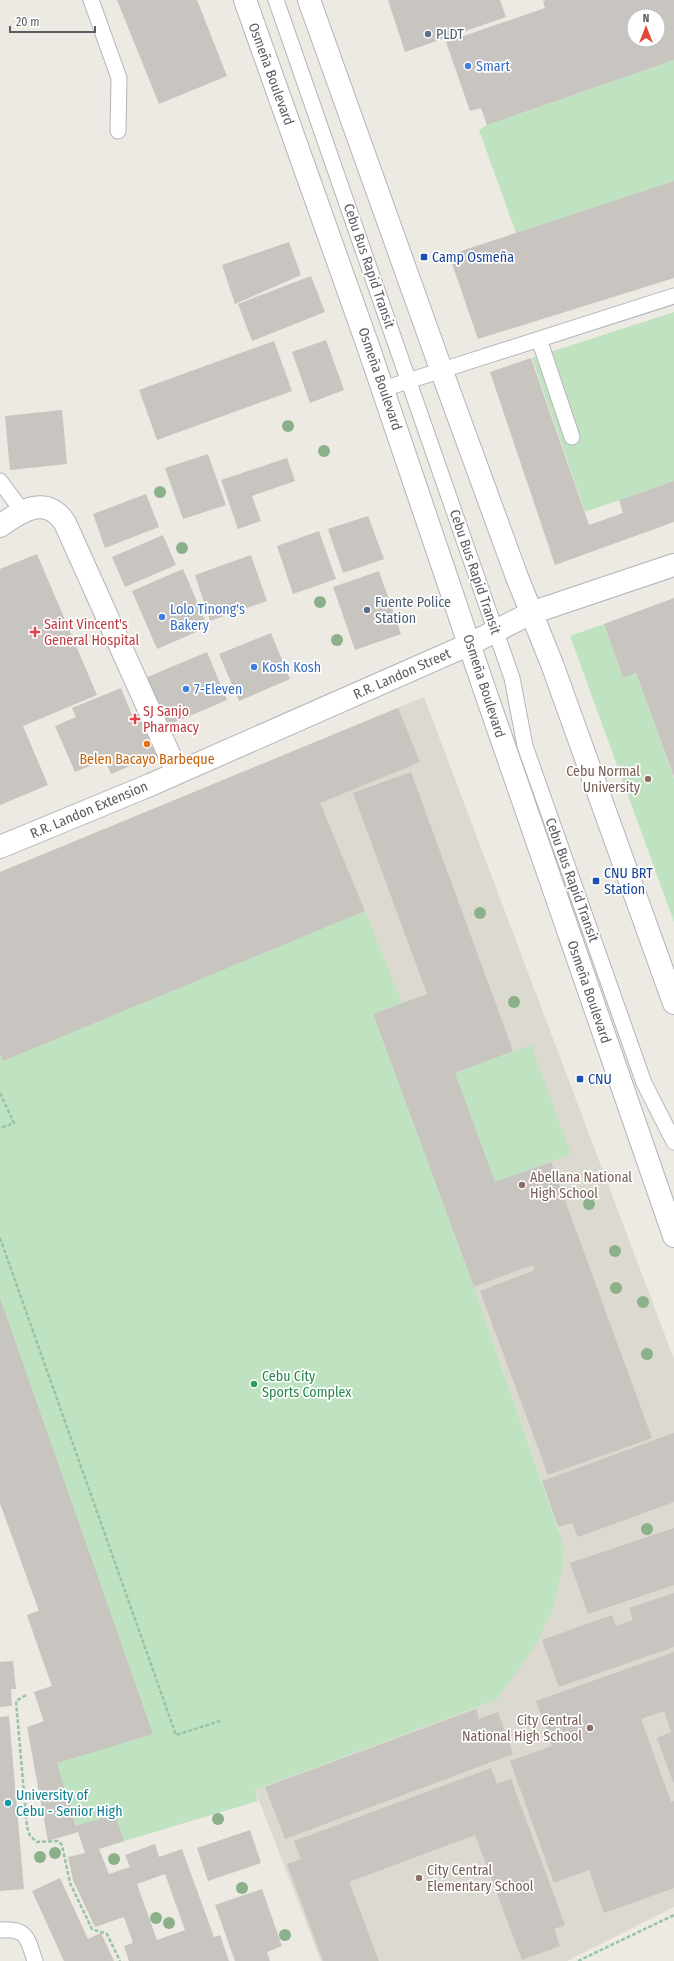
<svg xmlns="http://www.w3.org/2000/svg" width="674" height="1961" font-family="'Fira Sans Condensed',sans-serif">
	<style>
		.education { fill: #dcd9d0 }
		.green { fill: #bfe3c1 }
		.building { fill: #c8c4bf; fill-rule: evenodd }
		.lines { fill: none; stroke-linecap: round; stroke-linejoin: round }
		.service-casing { stroke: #b2b4b9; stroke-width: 17 }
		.minor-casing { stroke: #b2b4b9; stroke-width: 24 }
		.tertiary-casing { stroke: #b2b4b9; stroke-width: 24 }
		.secondary-casing { stroke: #b1b4b9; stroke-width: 24 }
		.path { stroke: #99c3a7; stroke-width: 2.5; stroke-dasharray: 4 2; stroke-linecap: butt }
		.service { stroke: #fff; stroke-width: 15 }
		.minor { stroke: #fff; stroke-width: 22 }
		.tertiary { stroke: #fff; stroke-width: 22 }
		.secondary { stroke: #fff; stroke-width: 22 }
		.tree { fill: #8ab189 }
		.service-dot { fill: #5c6f8a; stroke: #fff; stroke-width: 1.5 }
		.shop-dot { fill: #3f7fe0; stroke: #fff; stroke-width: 1.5 }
		.transit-dot { fill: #1a4fb4; stroke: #fff; stroke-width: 1.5 }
		.health-dot { fill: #e0444e; stroke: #fff; stroke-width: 1.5 }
		.food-dot { fill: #e8710a; stroke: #fff; stroke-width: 1.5 }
		.education-dot { fill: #8d6e63; stroke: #fff; stroke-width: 1.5 }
		.leisure-dot { fill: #2e9e5b; stroke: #fff; stroke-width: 1.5 }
		.culture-dot { fill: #0f9aa8; stroke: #fff; stroke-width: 1.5 }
		.labels { text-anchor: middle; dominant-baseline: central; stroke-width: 3.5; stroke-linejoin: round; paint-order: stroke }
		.service-label { font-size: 14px; fill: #4e5e75; stroke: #fff; text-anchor: start }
		.shop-label { font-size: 14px; fill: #366cbe; stroke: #fff; text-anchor: start }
		.street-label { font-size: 14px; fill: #5a5d62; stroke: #fff }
		.transit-label { font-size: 14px; fill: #164399; stroke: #fff; text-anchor: start }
		.health-label { font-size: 14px; fill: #be3a42; stroke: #fff; text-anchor: start }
		.food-label { font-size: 14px; fill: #c56008; stroke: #fff }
		.education-label { font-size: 14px; fill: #785e54; stroke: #fff; text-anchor: end }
		.leisure-label { font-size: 14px; fill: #27864d; stroke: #fff; text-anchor: start }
		.culture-label { font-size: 14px; fill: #0d838f; stroke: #fff; text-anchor: start }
	</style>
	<rect width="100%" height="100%" fill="#eceae2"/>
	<path class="education" d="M424 697 674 1359V1907L567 1961H321L255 1790 496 1700 563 1568 564 1546 558 1527 474 1287 373 1014 336 923 3 1061 0 1053V872Z"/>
	<path class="green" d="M674 60V181L516 233 479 130 487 125Z
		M674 312V481L585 512 532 358Z
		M604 624 623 678 636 673 674 778V922L570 636Z
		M365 911 402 1003 373 1014 474 1287 564 1546 563 1568 551 1613 538 1640 523 1664 496 1700 255 1790 258 1801 85 1853 34 1692 52 1686 27 1615 39 1610 0 1503V1053L3 1060Z
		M531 1045 571 1154 495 1182 455 1073Z"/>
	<path class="building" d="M117 0H197L227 76 159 104Z
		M388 0H500L506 17 405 52Z
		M546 0H674V60L487 125 481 108 470 111 446 42 545 8 543 1ZM634 16H658V40H634Z
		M674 181V278L478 339 449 255Z
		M289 242 301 275 235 304 222 265Z
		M311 276 325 312 252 341 238 304Z
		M326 340 344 390 310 403 292 352Z
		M274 341 292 391 157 440 139 390Z
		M531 358 589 525 623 513 619 500 674 481V522L555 565 490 372Z
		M62 410 67 464 10 470 5 416Z
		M208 454 226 505 183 519 165 468Z
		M287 458 295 481 252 496 261 521 238 529 221 480Z
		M146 494 159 527 105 548 93 514Z
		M368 516 384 559 343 573 328 529Z
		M319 531 336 579 293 594 277 546Z
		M163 535 176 565 125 587 112 557Z
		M37 554 97 695 23 726 48 785 0 805V569Z
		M251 555 267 601 210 621 195 575Z
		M183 569 208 627 157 649 132 591Z
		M379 571 401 634 355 650 333 587Z
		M674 598V777L636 673 623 678 604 624Z
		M271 633 290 679 239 701 219 654Z
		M207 652 227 700 166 726 145 678Z
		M121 688 132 715 138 712 156 755 111 774 105 760 75 772 55 726 76 717 72 708Z
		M398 708 420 762 320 803 365 911 3 1061 0 1053V872Z
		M411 772 513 1051 455 1073 495 1182 551 1162 652 1438 548 1475 480 1291 535 1270 533 1265 474 1287 373 1014 427 994 353 793Z
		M0 1298 153 1734 57 1763 76 1826 115 1814 124 1841 99 1849 109 1874 130 1867 125 1855 155 1844 159 1857 182 1849 214 1937 220 1935 229 1961H129L124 1946 133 1943 124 1917 95 1927 73 1880 68 1857 85 1853 78 1832 48 1841 27 1727 44 1721 34 1692 52 1686 27 1615 39 1611 0 1503ZM165 1874 185 1930 157 1940 137 1884Z
		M674 1433V1502L578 1537 572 1523 558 1527 542 1481Z
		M674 1528V1585L588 1614 570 1563Z
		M674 1593V1647L559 1687 542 1640 612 1615 616 1626 633 1620 629 1608Z
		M674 1652V1785L657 1738 671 1732 664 1711 641 1719 671 1802 674 1801V1888L604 1913 589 1870 554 1883 510 1761 552 1746 536 1701Z
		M13 1661 16 1689H11L12 1706 0 1707V1662Z
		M476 1709 479 1719 498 1712 513 1754 285 1839 265 1787Z
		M9 1716 24 1889 0 1891V1717Z
		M491 1768 497 1784 511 1779 565 1925 554 1929 560 1946 522 1960 475 1835 349 1882 379 1961H323L287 1864 301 1859 294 1841Z
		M250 1830 261 1863 208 1881 197 1848Z
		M60 1878 88 1939 101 1933 114 1961H64L32 1891Z
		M262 1889 282 1946 267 1952 270 1961H235L215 1905Z"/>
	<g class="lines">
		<g class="service-casing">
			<path id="service" d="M91 0 119 78 118 131
				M276 0 512 678 525 746 644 1083 674 1142
				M539 339 572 437
				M383 389 674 296
				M0 481 22 511
				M0 1930C28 1928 27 1938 35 1961"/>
		</g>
		<g class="minor-casing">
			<path id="minor" d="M0 526C21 511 46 494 65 523L177 772
				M0 847 150 785 470 644"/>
		</g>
		<g class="tertiary-casing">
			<path id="tertiary" d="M470 644 531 613 674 565"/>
		</g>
		<g class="secondary-casing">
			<path id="secondary" d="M245 0 368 346 484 688 674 1236
				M309 0 441 369 517 577 552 664 674 1003"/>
		</g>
		<path class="path" d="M0 1093 14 1123 0 1128
			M0 1238 176 1735 220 1721
			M26 1695 16 1701 27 1827 30 1836 37 1842 58 1841 62 1845 70 1883 92 1929 107 1934 120 1961
			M578 1961 674 1915"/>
		<use href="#service" class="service"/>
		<use href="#minor" class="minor"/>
		<use href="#tertiary" class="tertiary"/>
		<use href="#secondary" class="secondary"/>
	</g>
	<g class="tree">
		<circle cx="288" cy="426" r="6"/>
		<circle cx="324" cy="451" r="6"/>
		<circle cx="160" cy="492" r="6"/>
		<circle cx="182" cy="548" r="6"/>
		<circle cx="320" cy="602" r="6"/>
		<circle cx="337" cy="640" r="6"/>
		<circle cx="480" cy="913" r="6"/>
		<circle cx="514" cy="1002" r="6"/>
		<circle cx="589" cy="1204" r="6"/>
		<circle cx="615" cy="1251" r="6"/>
		<circle cx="616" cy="1288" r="6"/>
		<circle cx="643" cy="1302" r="6"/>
		<circle cx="647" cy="1354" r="6"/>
		<circle cx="647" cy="1529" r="6"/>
		<circle cx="218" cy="1819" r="6"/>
		<circle cx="55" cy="1853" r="6"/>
		<circle cx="40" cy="1857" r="6"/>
		<circle cx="114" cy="1859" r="6"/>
		<circle cx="242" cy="1888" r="6"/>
		<circle cx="156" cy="1918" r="6"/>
		<circle cx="169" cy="1923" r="6"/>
		<circle cx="285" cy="1935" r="6"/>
	</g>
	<g class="service-dot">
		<circle cx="428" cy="34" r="4"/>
		<circle cx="367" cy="610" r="4"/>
	</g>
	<g class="shop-dot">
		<circle cx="468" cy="66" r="4"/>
		<circle cx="162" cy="617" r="4"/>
		<circle cx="254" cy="667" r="4"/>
		<circle cx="186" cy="689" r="4"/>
	</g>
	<g class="transit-dot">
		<rect x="420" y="253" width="8" height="8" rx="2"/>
		<rect x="592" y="877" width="8" height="8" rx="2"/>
		<rect x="576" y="1075" width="8" height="8" rx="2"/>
	</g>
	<g class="health-dot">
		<path d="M33 626h4v4h4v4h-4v4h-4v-4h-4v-4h4z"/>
		<path d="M133 713h4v4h4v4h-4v4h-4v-4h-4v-4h4z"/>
	</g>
	<circle class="food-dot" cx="147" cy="744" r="4"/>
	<g class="education-dot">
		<circle cx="648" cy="779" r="4"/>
		<circle cx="522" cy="1185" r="4"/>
		<circle cx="590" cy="1728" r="4"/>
		<circle cx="419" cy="1878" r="4"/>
	</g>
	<circle class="leisure-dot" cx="254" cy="1384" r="4"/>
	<circle class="culture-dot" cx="8" cy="1803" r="4"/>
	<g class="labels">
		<g class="service-label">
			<text x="436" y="34">PLDT</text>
			<text x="375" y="602">Fuente Police<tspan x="375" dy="16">Station</tspan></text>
		</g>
		<g class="shop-label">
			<text x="476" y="66">Smart</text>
			<text x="170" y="609">Lolo Tinong's<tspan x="170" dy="16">Bakery</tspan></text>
			<text x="262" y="667">Kosh Kosh</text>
			<text x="194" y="689">7-Eleven</text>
		</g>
		<g class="street-label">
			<text transform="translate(271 74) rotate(70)">Osmeña Boulevard</text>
			<text transform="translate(369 266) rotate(71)">Cebu Bus Rapid Transit</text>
			<text transform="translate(380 379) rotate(71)">Osmeña Boulevard</text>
			<text transform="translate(475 572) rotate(71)">Cebu Bus Rapid Transit</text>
			<text transform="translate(402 674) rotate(-24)">R.R. Landon Street</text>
			<text transform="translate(484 686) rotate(72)">Osmeña Boulevard</text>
			<text transform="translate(89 810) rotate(-23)">R.R. Landon Extension</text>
			<text transform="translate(572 880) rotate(70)">Cebu Bus Rapid Transit</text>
			<text transform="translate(589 992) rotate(71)">Osmeña Boulevard</text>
		</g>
		<g class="transit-label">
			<text x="432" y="257">Camp Osmeña</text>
			<text x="604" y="873">CNU BRT<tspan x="604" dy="16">Station</tspan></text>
			<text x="588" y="1079">CNU</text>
		</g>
		<g class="health-label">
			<text x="44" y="624">Saint Vincent's<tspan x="44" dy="16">General Hospital</tspan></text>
			<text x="143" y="711">SJ Sanjo<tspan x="143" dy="16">Pharmacy</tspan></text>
		</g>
		<g class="food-label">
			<text x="147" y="759">Belen Bacayo Barbeque</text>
		</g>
		<g class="education-label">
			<text x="640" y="771">Cebu Normal<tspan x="640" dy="16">University</tspan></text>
			<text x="530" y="1177" text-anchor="start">Abellana National<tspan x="530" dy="16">High School</tspan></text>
			<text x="582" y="1720">City Central<tspan x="582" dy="16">National High School</tspan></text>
			<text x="427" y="1870" text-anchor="start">City Central<tspan x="427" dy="16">Elementary School</tspan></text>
		</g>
		<g class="leisure-label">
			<text x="262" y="1376">Cebu City<tspan x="262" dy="16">Sports Complex</tspan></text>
		</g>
		<g class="culture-label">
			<text x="16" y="1795">University of<tspan x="16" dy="16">Cebu - Senior High</tspan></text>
		</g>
	</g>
	<g transform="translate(646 28)"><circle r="19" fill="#ffffff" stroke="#bdbec0"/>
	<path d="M0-3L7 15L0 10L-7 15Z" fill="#df4935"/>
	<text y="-6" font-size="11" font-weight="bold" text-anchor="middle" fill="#5a5d62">N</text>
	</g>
	<path d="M10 26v6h85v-6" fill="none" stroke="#5a5d62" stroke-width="2"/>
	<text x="16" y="26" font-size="12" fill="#5a5d62" stroke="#ffffff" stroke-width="3" paint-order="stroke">20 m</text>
</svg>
